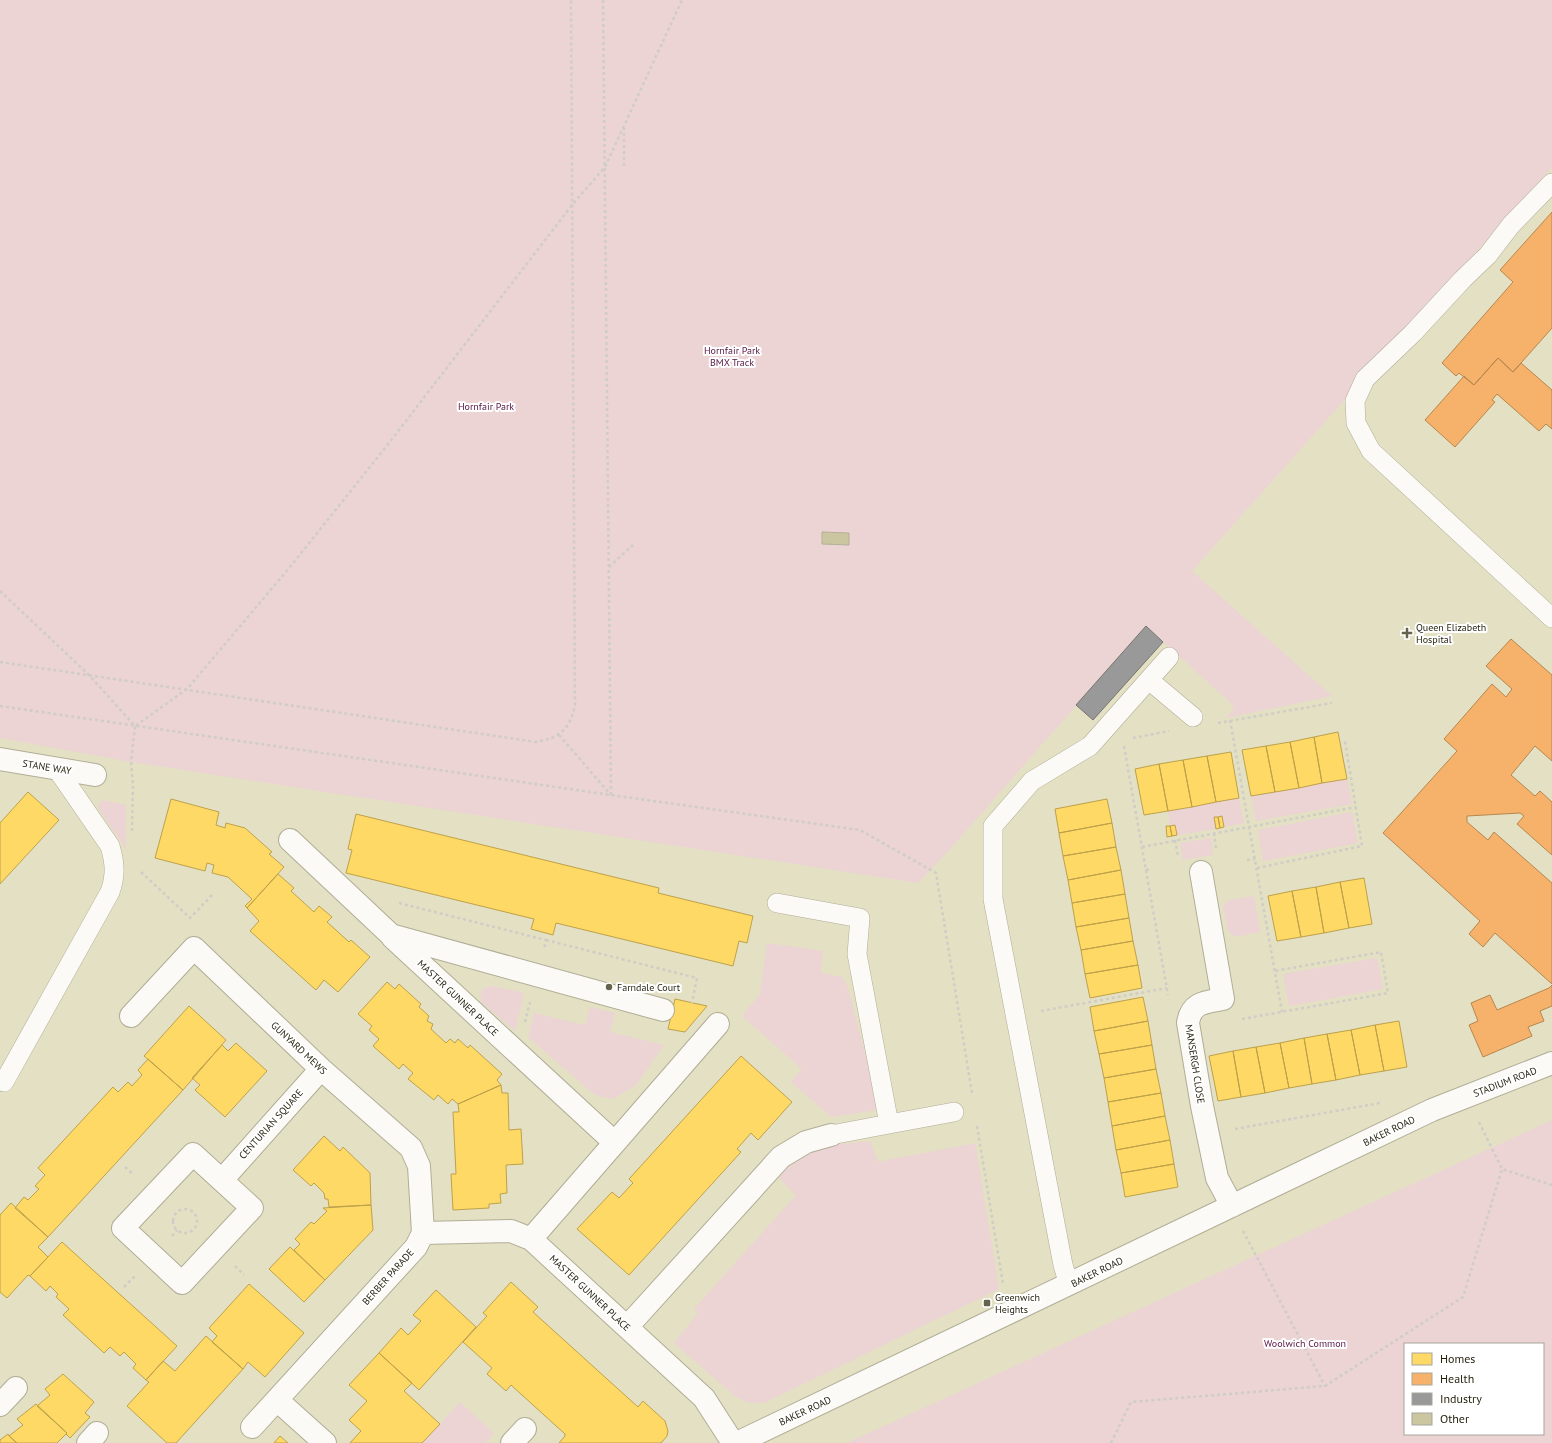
<svg xmlns="http://www.w3.org/2000/svg" width="1552" height="1443" font-family="'PT Sans',sans-serif">
	<style>
		.green { fill: #ecd3d4; fill-rule: evenodd }
		.homes { fill: #ffd966; stroke: #bda14b }
		.health { fill: #f6b26b; stroke: #b6864e }
		.industry { fill: #999; stroke: #75746e }
		.building { fill: #cbc69f; stroke: #b3b09a }
		.lines { fill: none; stroke-linecap: round; stroke-linejoin: round }
		.service-casing { stroke: #b0ad96; stroke-width: 20 }
		.minor-casing { stroke: #b0ad96; stroke-width: 24 }
		.path { stroke: #cfcdc5; stroke-width: 2.5; stroke-dasharray: 3 3; stroke-linecap: butt }
		.service { stroke: #fbfaf6; stroke-width: 19 }
		.minor { stroke: #fbfaf6; stroke-width: 22 }
		.poi-dot { fill: #66634b; stroke: #fff; stroke-width: 1.5 }
		.labels { text-anchor: middle; dominant-baseline: central; stroke-width: 4; stroke-linejoin: round; paint-order: stroke }
		.park-label { font-size: 10px; fill: #571644; stroke: #fff }
		.poi-label { font-size: 10px; fill: #221f0b; stroke: #fff; text-anchor: start }
		.street-label { font-size: 10px; fill: #221f0b; stroke: #fff }
	</style>
	<rect width="100%" height="100%" fill="#e4e0c3"/>
	<path class="green" d="M0 0H1552V167L1192 571 1332 696 1227 718 1234 706 1146 626 951 848 918 883 131 762 0 738Z
		M1347 779 1352 804 1256 821 1251 796Z
		M1239 798 1244 823 1224 827 1221 816 1214 817 1216 829 1177 835 1175 825 1170 826 1168 811Z
		M102 800 126 805V849L98 808 99 804Z
		M1352 812 1358 843 1263 861 1258 830Z
		M1211 838 1213 855 1183 860 1180 843Z
		M1254 896 1260 932 1235 937 1228 931 1223 907 1225 903 1230 900Z
		M767 943 823 951 821 973 843 977 848 988 875 1092 877 1110 831 1117 791 1082 802 1069 742 1016 760 994Z
		M1377 958 1383 989 1289 1006 1283 974Z
		M492 986 524 993 515 1031 481 1002C479 991 482 988 492 986Z
		M590 1007 615 1013 610 1032 664 1045 636 1085 613 1099 603 1097 594 1094 528 1037 534 1013 585 1025Z
		M1552 1120V1443H847ZM1405 1344H1543V1434H1405Z
		M870 1141 878 1162 975 1143 999 1289 764 1403H750L736 1397 674 1343 698 1313 694 1309 796 1195 777 1176 803 1156 832 1145Z
		M460 1402 494 1433 485 1443H422Z"/>
	<path class="homes" d="M1338 732 1347 779 1322 783 1314 737Z
		M1314 737 1322 783 1299 788 1290 742Z
		M1290 742 1299 788 1275 792 1266 746Z
		M1266 746 1275 792 1251 796 1242 750Z
		M1231 752 1239 798 1216 802 1207 756Z
		M1207 756 1216 802 1192 807 1183 760Z
		M1183 760 1192 807 1168 811 1159 764Z
		M1159 764 1168 811 1144 815 1135 769Z
		M28 792 59 820 0 884V823Z
		M171 799 219 812 216 825 225 828 226 823 245 828 272 852 269 854 284 867 247 908 245 906 252 899 228 877 212 873 214 865 207 863 205 871 155 858Z
		M1107 799 1112 823 1059 833 1055 809Z
		M356 814 659 888 658 893 753 916 747 943 739 941 733 966 556 923 553 935 531 929 534 919 346 873 352 850 348 849Z
		M1222 816 1224 827 1220 828 1218 817Z
		M1214 817H1218L1220 828 1216 829Z
		M1112 823 1116 847 1063 856 1059 833Z
		M1175 825 1177 835 1172 836 1170 826Z
		M1166 826H1170L1172 836 1167 837Z
		M1116 847 1121 870 1068 880 1063 856Z
		M1121 870 1125 894 1072 903 1068 880Z
		M278 874 294 888 291 891 314 912 319 906 332 917 327 922 349 942 351 940 370 957 338 992 324 980 316 990 250 931 259 921 247 908Z
		M1364 878 1372 924 1349 928 1340 882Z
		M1340 882 1349 928 1324 933 1316 887Z
		M1316 887 1324 933 1301 937 1292 891Z
		M1292 891 1301 937 1277 941 1268 896Z
		M1125 894 1129 918 1076 927 1072 903Z
		M1129 918 1133 941 1081 950 1076 927Z
		M1133 941 1138 965 1085 974 1081 950Z
		M1138 965 1142 988 1090 998 1085 974Z
		M387 982 395 989 399 984 421 1004 419 1007 429 1016 427 1021 433 1024 431 1029 446 1043 450 1039 455 1043 458 1039 468 1048 470 1045 502 1074 497 1080 501 1085 458 1104 452 1099 448 1104 438 1095 434 1100 408 1079 413 1073 403 1064 399 1069 373 1046 379 1039 369 1030 372 1026 358 1014Z
		M1143 997 1148 1021 1094 1031 1090 1007Z
		M675 999 707 1006 685 1032 668 1029Z
		M189 1006 226 1040 183 1090 144 1056Z
		M1148 1021 1152 1045 1099 1054 1094 1031Z
		M1399 1021 1407 1067 1384 1071 1375 1025Z
		M1375 1025 1384 1071 1360 1075 1351 1030Z
		M1351 1030 1360 1075 1336 1080 1327 1034Z
		M1327 1034 1336 1080 1312 1084 1304 1038Z
		M1304 1038 1312 1084 1289 1088 1280 1043Z
		M236 1043 267 1071 225 1117 195 1090 200 1085 192 1078 222 1045 228 1051Z
		M1280 1043 1289 1088 1265 1093 1256 1047Z
		M1152 1045 1156 1069 1104 1078 1099 1054Z
		M1256 1047 1265 1093 1241 1097 1233 1051Z
		M1233 1051 1241 1097 1218 1101 1209 1056Z
		M741 1056 792 1102 758 1140 751 1133 737 1149 741 1152 629 1275 577 1229 612 1192 619 1198 633 1183 629 1179Z
		M148 1059 183 1090 48 1237 15 1208 24 1197 28 1200 39 1189 35 1186 45 1175 38 1168 113 1087 118 1092 128 1082 132 1086 142 1075 138 1070Z
		M1156 1069 1161 1093 1108 1102 1104 1078Z
		M501 1085 502 1093H508L509 1130 521 1129 523 1164 506 1165 507 1193 500 1194 501 1203 489 1204V1208L453 1210 451 1174H456L453 1112H459L458 1104Z
		M1161 1093 1165 1116 1112 1126 1108 1102Z
		M1165 1116 1170 1140 1116 1150 1112 1126Z
		M324 1136 340 1151 343 1147 370 1173 371 1205 329 1207 328 1199H325L324 1193 314 1183 311 1186 293 1170Z
		M1170 1140 1174 1164 1121 1173 1116 1150Z
		M1174 1164 1178 1187 1125 1197 1121 1173Z
		M11 1203 48 1237 38 1247 48 1257 30 1276 28 1275 7 1298 0 1292V1215Z
		M371 1205 373 1230 325 1280 294 1250 300 1244 295 1239 311 1222 314 1224 327 1211 323 1208Z
		M62 1242 177 1346 146 1380 133 1368 136 1364 124 1352 120 1356 110 1347 104 1353 63 1315 69 1309 56 1297 58 1294 50 1286 46 1291 30 1276Z
		M290 1247 325 1280 304 1302 269 1269Z
		M511 1282 538 1307 533 1312 638 1407 643 1401 665 1421 668 1431 667 1436 661 1443H559L565 1436V1434L511 1385 506 1391 487 1374 492 1368 463 1342 487 1316 483 1313Z
		M249 1284 304 1333 265 1377 248 1362 243 1369 212 1342 217 1336 209 1328Z
		M436 1290 476 1327 419 1390 379 1353 401 1328 408 1335 421 1321 413 1315Z
		M206 1336 243 1369 176 1443H167L127 1406 149 1382 146 1380 163 1361 175 1371Z
		M379 1353 412 1383 404 1391 440 1424 422 1443H350L361 1431 349 1420 367 1401 349 1385Z
		M63 1374 94 1402 85 1413 90 1417 70 1438 66 1434 67 1433 37 1406 50 1395 45 1389Z
		M36 1404 67 1433 57 1443H17L9 1436 23 1425 17 1419Z
		M8 1434 9 1436 17 1443H0V1440Z
		M280 1436 288 1443H274Z"/>
	<path class="health" d="M1552 212V328L1513 372 1498 358 1474 385 1459 373 1456 376 1442 363 1513 282 1500 270Z
		M1498 358 1513 372 1521 363 1552 390V429L1546 424 1539 431 1497 394 1492 400 1495 402 1455 447 1425 420 1464 376 1474 385Z
		M1511 639 1552 675V761L1535 746 1511 775 1535 796 1540 791 1552 802V855L1517 824 1524 816 1520 813 1467 816V822L1488 840 1494 832 1552 883V984L1495 933 1483 947 1469 934 1480 921 1383 833 1457 751 1444 739 1492 684 1506 697 1512 689 1486 666Z
		M1552 985V1006L1540 1011 1544 1021 1528 1027 1532 1036 1483 1057 1469 1025 1478 1021 1471 1003 1490 995 1497 1010 1549 988Z"/>
	<path class="industry" d="M1146 626 1163 642 1093 720 1076 705Z"/>
	<path class="building" d="M822 532 849 533V545L822 544Z"/>
	<g class="lines">
		<g class="service-casing">
			<path id="service" d="M1552 183 1511 225 1488 255 1463 279 1413 333 1365 379 1355 401 1356 423 1371 451 1552 618
				M1149 680 1193 717
				M777 903 860 918 857 954 889 1124 831 1135
				M4 1082 110 892C116 875 115 863 110 846L57 769
				M889 1124 954 1112
				M1069 1285 1063 1265 993 899V826L1032 781 1090 746 1169 657"/>
		</g>
		<g class="minor-casing">
			<path id="minor" d="M0 759 95 775
				M290 840 391 935 663 1010
				M1201 872 1223 999C1206 1002 1191 1002 1188 1023L1202 1106 1217 1178 1232 1206
				M393 938 614 1142
				M131 1016 194 948 321 1069 411 1148 419 1166 423 1233
				M193 1154 252 1208 182 1283 123 1228Z
				M222 1180 321 1069
				M423 1233 511 1231 531 1239 704 1398 733 1443
				M531 1239 718 1024
				M627 1327 781 1157 806 1142 831 1135
				M277 1400 325 1443
				M0 1405 16 1388
				M252 1427 416 1247 423 1233
				M88 1443 97 1433
				M512 1443 525 1429
				M737 1443 1432 1110 1552 1063"/>
		</g>
		<path class="path" d="M603 0 611 795
			M624 166V128
			M609 567 633 545
			M0 591 89 675 135 726 187 689 290 567 389 443 572 205 605 167 682 0
			M0 662 536 742C560 738 570 729 575 705L571 0
			M0 706 611 795 860 830 936 873 972 1093
			M1230 720 1282 1012
			M1218 723 1332 703
			M559 735 611 795
			M1133 738 1169 731
			M1124 746 1168 995
			M132 831 133 785 131 762 135 726
			M1214 833 1216 848
			M1175 840 1178 856
			M1142 847 1356 807
			M1247 860 1255 859
			M1257 868 1362 846 1345 741
			M1146 870 1150 869
			M141 872 190 918 213 894
			M399 903 546 940 544 949
			M546 940 697 978 692 1003
			M1041 1011 1167 988
			M1242 1019 1388 993 1381 952 1275 971
			M525 1022 530 1002
			M1479 1122 1502 1169 1552 1185
			M977 1126 1003 1284
			M1235 1129 1380 1103
			M125 1167 134 1175
			M173 1221a12 12 0 1 1 24 0a12 12 0 1 1-24 0Z
			M1243 1231 1325 1386
			M172 1236 177 1230
			M235 1266 244 1275
			M124 1287 135 1276
			M1111 1443 1131 1402 1325 1386 1463 1297 1502 1169"/>
		<use href="#service" class="service"/>
		<use href="#minor" class="minor"/>
	</g>
	<g class="poi-dot">
		<path d="M1405 627h4v4h4v4h-4v4h-4v-4h-4v-4h4z"/>
		<circle cx="609" cy="987" r="4"/>
		<rect x="983" y="1299" width="8" height="8" rx="2"/>
	</g>
	<g class="labels">
		<g class="park-label">
			<text x="732" y="350">Hornfair Park<tspan x="732" dy="12">BMX Track</tspan></text>
			<text x="486" y="406">Hornfair Park</text>
			<text x="1305" y="1343">Woolwich Common</text>
		</g>
		<g class="poi-label">
			<text x="1416" y="627">Queen Elizabeth<tspan x="1416" dy="12">Hospital</tspan></text>
			<text x="617" y="987">Farndale Court</text>
			<text x="995" y="1297">Greenwich<tspan x="995" dy="12">Heights</tspan></text>
		</g>
		<g class="street-label">
			<text transform="translate(47 767) rotate(9)">STANE WAY</text>
			<text transform="translate(458 998) rotate(43)">MASTER GUNNER PLACE</text>
			<text transform="translate(299 1048) rotate(43)">GUNYARD MEWS</text>
			<text transform="translate(1195 1064) rotate(81)">MANSERGH CLOSE</text>
			<text transform="translate(1505 1082) rotate(-21)">STADIUM ROAD</text>
			<text transform="translate(271 1124) rotate(-48)">CENTURIAN SQUARE</text>
			<text transform="translate(1389 1131) rotate(-26)">BAKER ROAD</text>
			<text transform="translate(1097 1272) rotate(-26)">BAKER ROAD</text>
			<text transform="translate(388 1277) rotate(-48)">BERBER PARADE</text>
			<text transform="translate(590 1293) rotate(43)">MASTER GUNNER PLACE</text>
			<text transform="translate(805 1411) rotate(-25)">BAKER ROAD</text>
		</g>
	</g>
	<rect x="1404" y="1343" width="140" height="92" fill="#ffffff" stroke="#a7a59d"/>
	<rect x="1412" y="1353" width="20" height="12" fill="#ffd966" stroke="#a7a59d"/>
	<text x="1440" y="1363" font-size="12" fill="#221f0b">Homes</text>
	<rect x="1412" y="1373" width="20" height="12" fill="#f6b26b" stroke="#a7a59d"/>
	<text x="1440" y="1383" font-size="12" fill="#221f0b">Health</text>
	<rect x="1412" y="1393" width="20" height="12" fill="#999999" stroke="#a7a59d"/>
	<text x="1440" y="1403" font-size="12" fill="#221f0b">Industry</text>
	<rect x="1412" y="1413" width="20" height="12" fill="#cbc69f" stroke="#a7a59d"/>
	<text x="1440" y="1423" font-size="12" fill="#221f0b">Other</text>
</svg>
